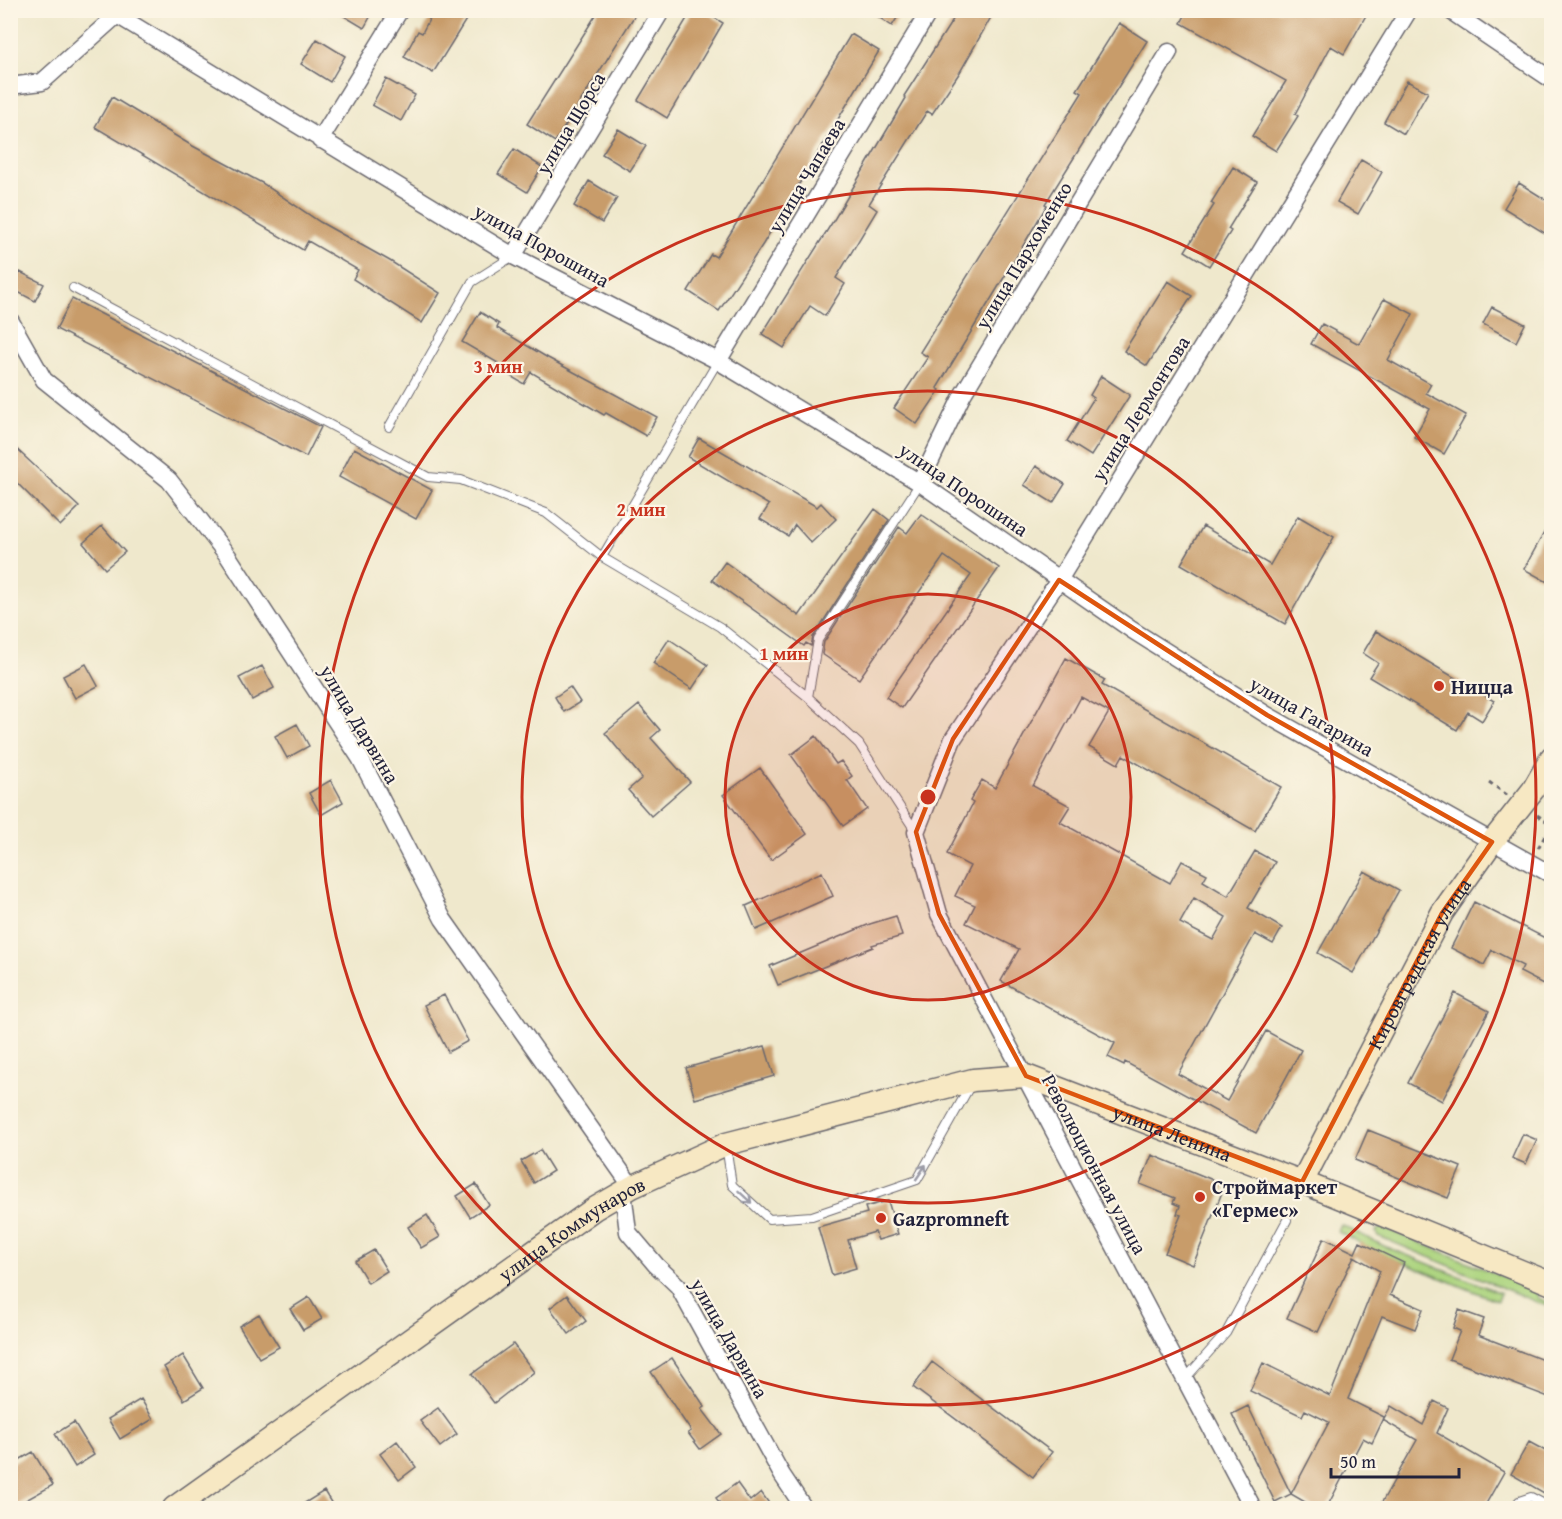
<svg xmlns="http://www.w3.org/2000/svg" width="1562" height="1519" font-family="'Gentium Book Plus',serif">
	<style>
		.grass { fill: #acd47e; stroke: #677b5c; stroke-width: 1.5 }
		.building { fill: #c89c6a; fill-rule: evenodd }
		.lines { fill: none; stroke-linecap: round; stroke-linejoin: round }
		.lane-casing { stroke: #6a676e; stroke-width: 10 }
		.street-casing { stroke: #6a676e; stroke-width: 19 }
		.secondary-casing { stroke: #6a676e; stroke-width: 25 }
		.path { stroke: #6a676e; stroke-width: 3; stroke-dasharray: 4.5 4.5; stroke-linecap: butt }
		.lane { stroke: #fff; stroke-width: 8 }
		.street { stroke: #fff; stroke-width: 16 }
		.secondary { stroke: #f7e8c3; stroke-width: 22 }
		.oneway { stroke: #9c9ca7 }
		.marked { fill: none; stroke: #de560e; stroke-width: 4.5; stroke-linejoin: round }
		.ring { fill: none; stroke: #c8321e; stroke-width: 3 }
		.poi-dot { fill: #c8321e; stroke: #fcf5e5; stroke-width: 2 }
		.labels { text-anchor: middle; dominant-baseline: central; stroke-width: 4.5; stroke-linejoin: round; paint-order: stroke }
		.street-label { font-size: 20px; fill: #22223b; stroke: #fcf5e5 }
		.poi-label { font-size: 20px; font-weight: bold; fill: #22223b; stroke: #fcf5e5; text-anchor: start }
		.centre { fill: #c8321e; stroke: #fcf5e5; stroke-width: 3 }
		.ring-label { font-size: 18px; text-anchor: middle; font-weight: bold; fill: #c8321e; stroke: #fcf5e5; stroke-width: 4.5; stroke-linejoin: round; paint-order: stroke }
	</style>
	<rect width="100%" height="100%" fill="#fcf5e5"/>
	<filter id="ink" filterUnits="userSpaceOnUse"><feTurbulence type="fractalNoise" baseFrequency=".0167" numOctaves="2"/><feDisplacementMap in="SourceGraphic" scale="12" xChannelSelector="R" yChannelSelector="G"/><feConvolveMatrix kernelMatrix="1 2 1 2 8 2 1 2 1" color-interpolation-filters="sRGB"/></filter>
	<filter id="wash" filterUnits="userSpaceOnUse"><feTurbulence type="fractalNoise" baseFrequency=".008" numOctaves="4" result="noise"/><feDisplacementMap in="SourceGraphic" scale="24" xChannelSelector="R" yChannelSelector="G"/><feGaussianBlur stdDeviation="1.35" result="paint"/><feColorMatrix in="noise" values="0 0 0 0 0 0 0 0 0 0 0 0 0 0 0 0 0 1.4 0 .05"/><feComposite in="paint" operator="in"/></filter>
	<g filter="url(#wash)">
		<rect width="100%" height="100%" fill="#efe8cc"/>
		<path class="grass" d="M1341 1225 1384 1246 1501 1293 1498 1301 1386 1256 1338 1232Z
			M1382 1227 1536 1290 1538 1298 1551 1304V1308L1378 1236 1376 1231Z"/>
		<g id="blocks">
			<path class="building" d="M334 10H374L364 28Z
				M434 10H472L433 73 404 57 418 31 422 33Z
				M599 10H628L635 15 555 142 527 124Z
				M692 10H702L723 23 667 118 638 100Z
				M868 10H902L892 26Z
				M959 10H995L960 72 932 114 927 111 869 204 877 210 836 278 845 284 825 316 810 306 784 348 762 334 835 218 906 98 904 96Z
				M1188 10H1369L1344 54 1331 46 1295 114 1298 116 1276 151 1252 136 1286 81 1181 23Z
				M1119 23 1147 41 1045 204 1047 205 1017 256 937 388 940 390 917 424 894 408 928 357 920 352 1082 93 1077 90Z
				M851 34 879 51 763 244 719 311 688 291 711 254 716 257Z
				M317 39 345 56 330 82 301 64Z
				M386 79 415 95 401 121 372 105Z
				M1407 81 1428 92 1404 134 1384 122Z
				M112 97 189 144 262 183 320 222 390 261 440 293 422 323 353 279 358 270 308 241 303 250 95 127Z
				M618 129 646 146 630 171 602 154Z
				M514 149 542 167 527 192 498 174Z
				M1361 160 1382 172 1358 214 1337 202Z
				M1233 167 1257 182 1228 229 1231 231 1209 266 1185 251 1214 205 1211 203Z
				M589 181 617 198 602 223 574 206Z
				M1519 183 1551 203V237L1504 208Z
				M20 272 44 284 35 301 12 289Z
				M1168 281 1192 296 1147 366 1124 351Z
				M72 299 321 427 306 457 56 329Z
				M1384 299 1413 314 1388 360 1431 384 1426 393 1466 415 1444 454 1414 437 1430 409 1311 344 1322 324 1359 344Z
				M1492 307 1525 324 1516 342 1483 324Z
				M480 312 499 324 497 328 548 358 657 417 646 436 606 413 604 415 531 372 524 384 495 367 498 363 462 342Z
				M1101 376 1130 395 1091 456 1067 441 1094 398 1090 395Z
				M699 438 817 507 821 503 836 519 811 543 795 525 788 536 760 519 769 505 688 457Z
				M10 443 79 507 60 526 10 476Z
				M354 448 432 490 416 519 339 477Z
				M1036 466 1065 484 1053 503 1024 485Z
				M875 509 889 520 813 637 811 646 806 643 804 646 712 580 725 562 799 616Z
				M921 514 999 568 902 708 886 697 971 575 944 556 859 679 822 654 824 642 899 527 907 533Z
				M1298 516 1334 537 1285 624 1181 564 1203 526 1270 565Z
				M1551 520V584L1524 569Z
				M102 526 125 552 105 569 83 543Z
				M1376 631 1494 701 1482 721 1468 712 1457 730 1369 677 1378 663 1363 653Z
				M669 639 708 665 692 689 653 663Z
				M1066 658 1105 680 1102 685 1281 787 1255 831 1123 755 1118 764 1089 747 1109 712 1081 697 1033 786 1070 806 1060 822 1170 883 1182 861 1207 874 1203 881 1228 896 1255 851 1275 862 1248 908 1282 928 1273 944 1255 934 1178 1074 1227 1101 1266 1031 1301 1050 1256 1133 1125 1062 1124 1065 1108 1057 1115 1043 1001 981 1019 949 966 923 975 905 955 896 970 866 947 854 973 803 970 801 982 780 995 788ZM1194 898 1226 917 1213 940 1180 923Z
				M86 664 98 686 75 698 63 676Z
				M262 666 274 688 252 700 239 678Z
				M570 687 580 702 564 712 555 697Z
				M639 705 660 730 651 738 690 782 651 816 628 790 642 778 605 733Z
				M297 724 309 746 287 758 275 736Z
				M816 736 836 764 841 761 852 776 847 780 867 809 843 826 791 755Z
				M760 768 807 834 771 860 723 795Z
				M331 780 343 802 321 815 309 793Z
				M1364 871 1399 890 1353 973 1318 953Z
				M822 872 833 896 756 930 746 906Z
				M1474 902 1551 941V968L1543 984 1520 972 1523 966 1492 950 1484 965 1451 948Z
				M896 916 902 936 872 945 873 947 778 985 770 966 870 924Z
				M1455 993 1489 1011 1442 1101 1408 1083Z
				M444 995 468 1041 448 1052 424 1005Z
				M765 1046 774 1076 695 1099 686 1068Z
				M1368 1130 1461 1167 1448 1198 1355 1160Z
				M1523 1134 1537 1140 1526 1164 1512 1158Z
				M540 1150 553 1171 534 1183 521 1161Z
				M1152 1155 1225 1185 1193 1265 1165 1253 1181 1215 1177 1214 1180 1206 1173 1203 1175 1198 1140 1184Z
				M476 1184 489 1205 470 1217 457 1196Z
				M888 1201 898 1234 878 1240 875 1232 848 1240 856 1268 832 1275 818 1227 867 1213 865 1207Z
				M427 1215 440 1237 421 1248 408 1227Z
				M1324 1238 1355 1253 1360 1242 1404 1263 1390 1295 1423 1309 1415 1329 1382 1316 1348 1399 1384 1417 1383 1420 1391 1406 1423 1425 1434 1401 1448 1408 1437 1433 1504 1472 1483 1509H1378L1417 1440 1383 1420 1372 1443 1363 1438 1326 1509H1317L1291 1494 1329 1422 1305 1410 1302 1416 1250 1391 1263 1363 1330 1396 1380 1271 1354 1256 1318 1332 1287 1318Z
				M374 1250 387 1271 368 1283 355 1261Z
				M567 1295 586 1321 569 1334 550 1308Z
				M309 1297 322 1319 303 1330 290 1309Z
				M1459 1310 1484 1319 1478 1335 1551 1363V1398L1449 1359 1460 1331 1453 1328Z
				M259 1314 279 1347 259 1358 239 1326Z
				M513 1344 534 1372 494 1403 472 1374Z
				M183 1355 203 1388 184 1400 164 1367Z
				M672 1358 705 1407 702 1409 721 1434 700 1449 688 1433 691 1431 651 1372Z
				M932 1362 1052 1452 1033 1477 913 1387Z
				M141 1399 153 1419 120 1439 108 1419Z
				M1248 1406 1291 1494 1275 1502 1232 1414Z
				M438 1408 457 1434 440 1447 420 1421Z
				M74 1422 94 1455 75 1467 55 1434Z
				M397 1441 416 1467 399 1480 380 1454Z
				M1529 1442 1551 1454V1497L1511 1474Z
				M33 1452 53 1485 10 1509V1465Z
				M737 1483 750 1501 761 1492 773 1509H724L716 1498Z
				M324 1491 335 1509H295Z"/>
		</g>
	</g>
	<g filter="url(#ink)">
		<use href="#blocks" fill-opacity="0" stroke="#6a676e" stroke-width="1.5"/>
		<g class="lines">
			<g class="lane-casing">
				<path id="lane" d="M73 288 428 477 461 480 546 513 602 557
					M718 361 602 557 720 627 808 697 818 640 920 483
					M389 427 472 282 513 256
					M808 697 859 744 916 832
					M726 1145 732 1185 769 1219 812 1216 917 1180 970 1086
					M1185 1379 1226 1333 1287 1220
					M1513 1508 1519 1501 1531 1497 1552 1508"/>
			</g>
			<g class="street-casing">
				<path id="street" d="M1449 10 1552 80
					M117 15 513 256 718 361 920 483 1132 630 1267 715 1552 875
					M10 86 42 82 117 15
					M320 140 400 10
					M513 256 662 10
					M10 320 44 380 169 480 228 556 360 758 443 919 632 1187
					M718 361 930 10
					M920 483 963 394 1169 52
					M623 1192 628 1232 656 1265 678 1286 782 1475 804 1508
					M1253 1508 939 914 916 832 953 739 1059 580 1409 10"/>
			</g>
			<g class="secondary-casing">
				<g id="secondary">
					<path id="s1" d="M1302 1182 1442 913 1492 842 1533 790 1552 757"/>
					<path id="s2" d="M174 1508 594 1209 632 1187 726 1144 973 1080 1026 1076 1302 1182 1552 1284"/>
				</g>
			</g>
			<path class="path" d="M1489 782 1507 795
				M1537 815 1551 824
				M1546 834 1552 838
				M1538 848 1552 824"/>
			<use href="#lane" class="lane"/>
			<use href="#street" class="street"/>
			<use href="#secondary" class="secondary"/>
		</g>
		<defs><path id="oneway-shaft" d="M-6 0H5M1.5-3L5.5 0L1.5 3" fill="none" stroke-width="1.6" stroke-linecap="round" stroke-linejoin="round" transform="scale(1.5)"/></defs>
		<g class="oneway">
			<use href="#oneway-shaft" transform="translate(921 1172) rotate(-56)"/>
			<use href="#oneway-shaft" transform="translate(745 1197) rotate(43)"/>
		</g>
	</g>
	<path class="marked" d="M1059 580 1267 715 1492 842 1442 913 1302 1182 1026 1076 939 914 916 832 953 739Z"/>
	<circle cx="928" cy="797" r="203" fill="#c8321e" fill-opacity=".12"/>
	<g class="ring">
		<circle cx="928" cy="797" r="203"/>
		<circle cx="928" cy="797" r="406"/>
		<circle cx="928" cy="797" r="608"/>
	</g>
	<g class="poi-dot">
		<circle cx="1439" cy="686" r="6"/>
		<circle cx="1200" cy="1197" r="6"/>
		<circle cx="881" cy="1218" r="6"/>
	</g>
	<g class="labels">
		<g class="street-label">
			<text transform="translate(570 123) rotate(-59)">улица Щорса</text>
			<text transform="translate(806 175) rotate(-59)">улица Чапаева</text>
			<text transform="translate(542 245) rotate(29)">улица Порошина</text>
			<text transform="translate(1023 255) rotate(-59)">улица Пархоменко</text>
			<text transform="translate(1140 408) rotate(-58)">улица Лермонтова</text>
			<text transform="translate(964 489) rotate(34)">улица Порошина</text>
			<text transform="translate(1312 716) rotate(30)">улица Гагарина</text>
			<text transform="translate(360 724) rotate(59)">улица Дарвина</text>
			<text stroke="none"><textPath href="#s1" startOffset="248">Кировградская улица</textPath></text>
			<text stroke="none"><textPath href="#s2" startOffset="1128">улица Ленина</textPath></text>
			<text transform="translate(1095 1164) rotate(62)">Революционная улица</text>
			<text stroke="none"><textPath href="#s2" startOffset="486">улица Коммунаров</textPath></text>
			<text transform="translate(730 1338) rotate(60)">улица Дарвина</text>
		</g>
		<g class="poi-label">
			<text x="1451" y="686">Ницца</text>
			<text x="1212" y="1186">Строймаркет<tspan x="1212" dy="23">«Гермес»</tspan></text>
			<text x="893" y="1218">Gazpromneft</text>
		</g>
	</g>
	<circle cx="928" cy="797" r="9" class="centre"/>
	<g class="ring-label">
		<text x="498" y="373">3 мин</text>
		<text x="641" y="516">2 мин</text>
		<text x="784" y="660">1 мин</text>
	</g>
	<rect width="1562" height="1519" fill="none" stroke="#fcf5e5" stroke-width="36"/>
	<path d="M1331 1468v9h128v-9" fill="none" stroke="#22223b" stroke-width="3"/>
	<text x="1340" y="1468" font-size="18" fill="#22223b" stroke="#fcf5e5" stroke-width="4.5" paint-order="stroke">50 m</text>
</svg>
